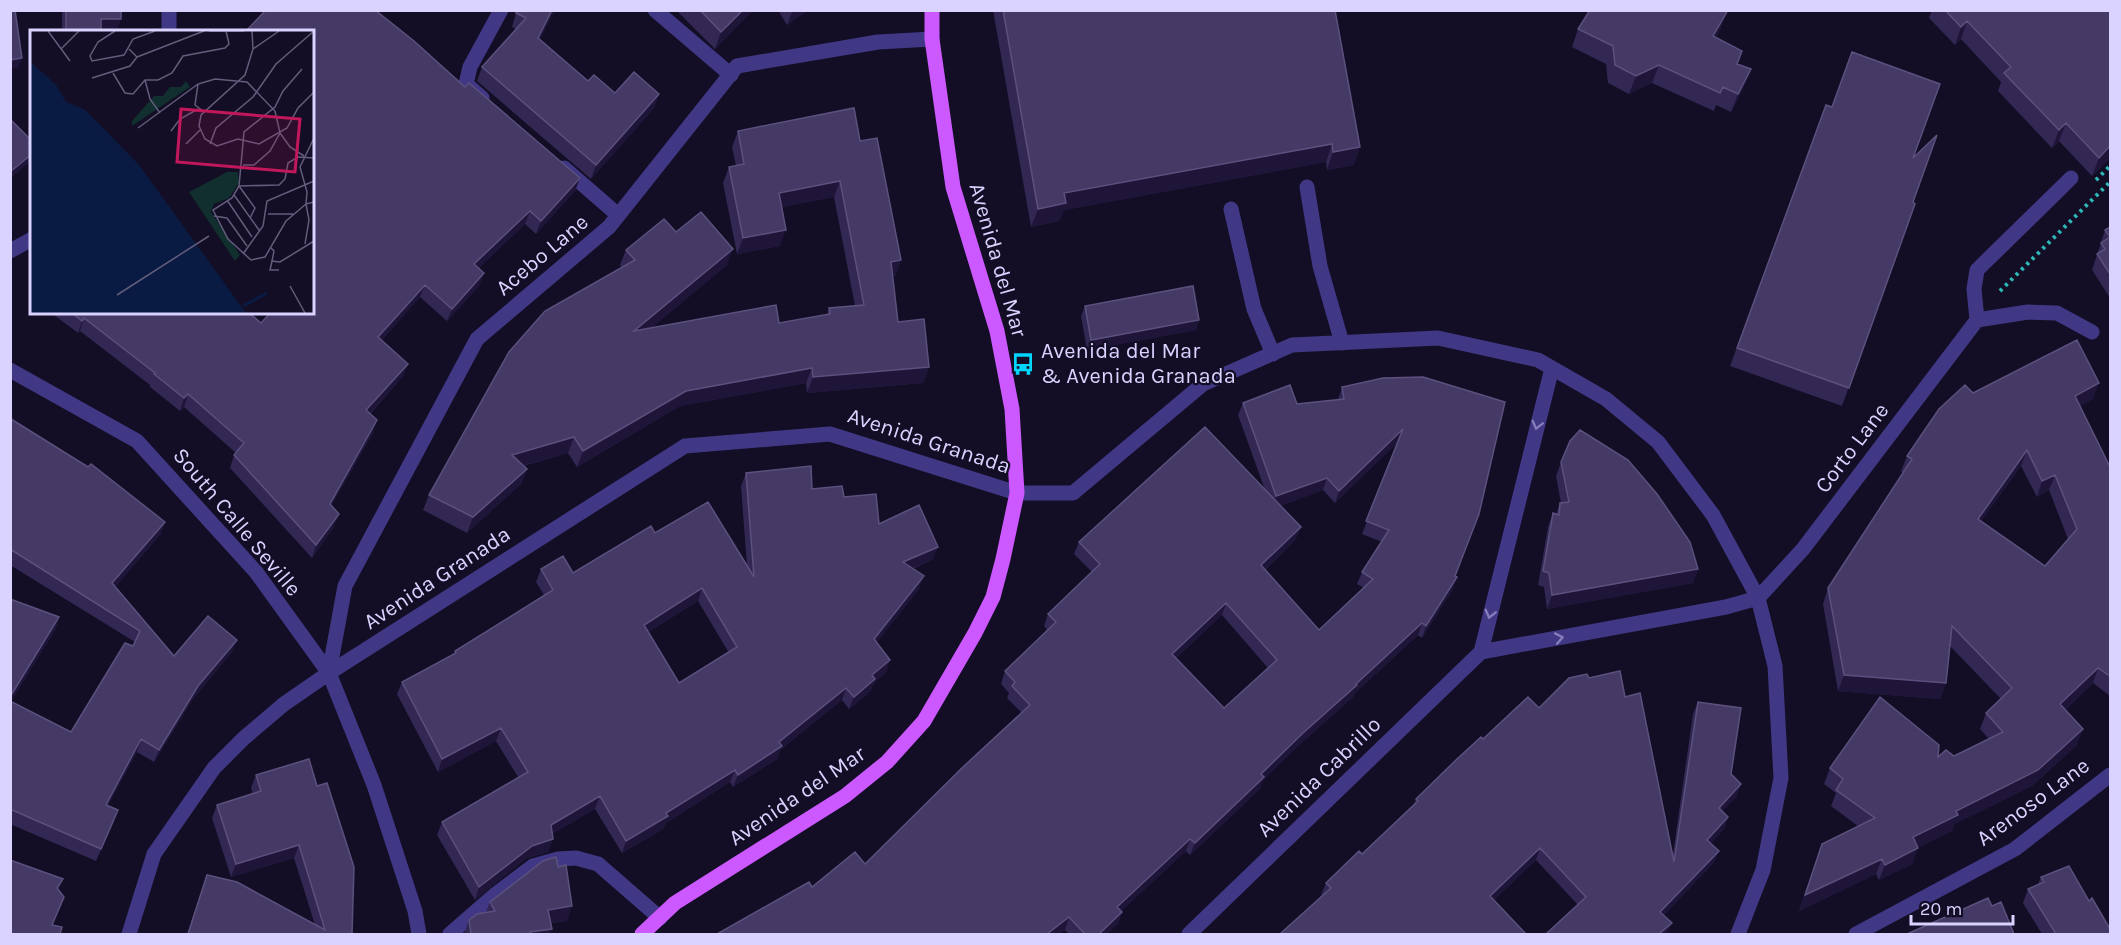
<svg xmlns="http://www.w3.org/2000/svg" width="2121" height="945" font-family="Karla,sans-serif">
	<style>
		.lines { fill: none; stroke-linecap: round; stroke-linejoin: round }
		.path { stroke: #2db9b8; stroke-width: 4; stroke-dasharray: 3 4.5; stroke-linecap: butt }
		.minor { stroke: #403885; stroke-width: 15 }
		.major { stroke: #cb59ff; stroke-width: 15 }
		.wall { fill: #332753; fill-rule: evenodd }
		.shaded-wall { fill: #1e1539 }
		.building { fill: #453965; stroke: #5c517e; stroke-width: 1.5; fill-rule: evenodd }
		.oneway { stroke: #857dbc }
		.labels { text-anchor: middle; dominant-baseline: central; stroke-width: 4.5; stroke-linejoin: round; paint-order: stroke }
		.street-label { font-size: 22px; fill: #dad2ff; stroke: #130e25 }
		.poi-label { font-size: 22px; fill: #dad2ff; stroke: #130e25; text-anchor: start }
		.inset-river { fill: none; stroke: #091b43; stroke-width: 3 }
		.inset-road { fill: none; stroke: #635c7c; stroke-width: 1.5 }
		.view { fill: #c2185b; fill-opacity: 0.15; stroke: #c2185b; stroke-width: 3 }
		.inset-edge { fill: none; stroke: #dad2ff; stroke-width: 3 }
	</style>
	<rect width="100%" height="100%" fill="#130e25"/>
	<g class="lines">
		<path class="path" d="M2096 180 2110 166
			M2000 291 2110 182"/>
		<path class="minor" d="M169 10V32
			M655 10 731 75
			M482 98 466 84 470 67 501 10
			M564 168 618 215
			M1307 187 1320 266 1342 343
			M1231 209 1254 309 1273 354
			M10 251 32 239
			M1977 320 1974 289 1977 270 2071 178
			M1977 320 2028 312 2057 313 2092 332
			M10 370 137 441 256 572 329 673 374 785 415 911 419 934
			M1758 598 1803 549 1977 320
			M1481 652 1726 607 1758 598
			M329 673 345 586 477 339 609 227 737 66 878 42 932 39
			M129 934 154 854 214 768 244 738 284 704 329 673 685 446 830 434 1017 493H1073L1203 384 1292 345 1438 338 1538 360 1606 399 1658 442 1713 515 1758 598 1775 666 1781 778 1763 870 1738 934
			M450 934 496 894 533 866 558 859 576 858 598 864 660 918
			M1189 934 1481 652 1552 368
			M1856 934 2015 849 2110 775"/>
		<path class="major" d="M642 934 675 903 845 796 887 762 924 721 975 633 993 597 1003 559 1017 493 1012 409 997 331 953 187 932 39V10"/>
	</g>
	<path class="wall" d="M62 10H121L117 29H101V32H62Z
		M676 10H753L715 49Z
		M778 10H808L787 25Z
		M993 10H1335L1354 165 1327 170 1326 162 1064 210 1059 221 1031 227Z
		M1932 10H2110V158L2092 176 2059 141 2052 148 1998 91 2001 82 1961 39 1955 45 1929 18Z
		M516 13 551 17 540 39 588 81 615 93 659 94 654 108 591 179 477 81 482 67 516 29 512 27Z
		M1721 28 1716 37 1737 64 1744 87 1731 112 1716 105 1714 111 1652 83 1629 94 1608 83 1606 64 1572 47 1578 29Z
		M465 87 580 178 575 191 536 234 525 224 479 268 484 273 479 286 447 321 420 297 382 340 408 364 403 376 370 414 373 433 331 506 334 527 312 558 230 468 234 455 236 453 184 407 180 411 150 387V385L80 331 78 333 50 312H248L261 323 312 312Z
		M1826 105 1913 158V203L1915 204 1842 406 1730 366Z
		M738 131 860 141 901 260 895 276H893L898 322 929 367 923 383 807 393 806 383 680 406 577 467 568 453 523 466 527 469 521 484 467 533 423 510 429 495 622 268 620 265 626 250 676 232 727 265 651 328 779 323 827 314 829 308 855 306 834 197 781 207 780 246 737 254 723 183 729 167 736 166 732 147Z
		M2110 227V298L2092 270 2105 230Z
		M1085 306 1199 320 1196 330 1087 350 1081 316Z
		M1383 378 1455 576 1453 589 1422 638 1418 635 1354 694 1353 697 1298 746 1263 780 1259 790 1190 855 1186 851 1121 911 1122 912 1118 924 1107 934H1069L1065 930 1058 934H717L812 887 865 864 1022 713 1007 698 1009 693 1001 684 1005 671 1047 630 1044 626 1048 614 1092 572 1074 554 1079 542 1265 490 1238 415 1243 403 1297 404 1338 400 1342 387ZM1398 442 1362 534 1382 542 1362 572 1357 584 1364 588 1319 630 1265 570 1296 539 1280 506 1323 490 1335 503ZM1222 615 1268 668 1224 708 1176 658Z
		M1973 393 2093 399 2080 406 2110 467V696L2093 683 2065 710 2077 745 2032 786 1954 824 1952 831 1918 847 1912 864 1879 880 1876 874 1799 911 1822 844 1858 826 1831 806 1836 793 1824 784 1830 768 1938 757 1954 756 1989 739 1980 729 1986 713 2001 699 1950 646 1946 683 1940 699 1838 691 1823 604 1828 588 1903 473 1901 471 1907 456ZM2021 466 2037 497 2049 490 2068 539 2045 566 1981 521Z
		M11 419 165 522 160 535 115 587 174 656 232 652 193 699 154 762 137 752 108 805 114 822 96 861 10 824V599L59 617 55 630 11 701 71 732 135 642 10 565Z
		M1561 462 1698 569 1693 583 1547 609 1544 587 1538 585 1548 527 1553 513 1556 514 1560 503H1561L1556 476Z
		M746 473 844 497 879 524 933 559 913 569 919 589 876 643 890 660 886 672 874 683 870 692 849 709 842 700 780 750 777 759 733 787 730 782 666 823 663 829 622 853 595 809 552 834 553 839 548 852 527 858 475 900 437 835 442 822 518 777 496 741 438 772 397 694 402 682 453 655 455 651 544 595 536 582 541 569 573 573 655 533 747 566 741 486ZM698 601 729 653 679 683 648 632Z
		M1589 678 1625 697 1673 854 1693 714 1698 702 1731 774 1737 796 1722 811 1728 817 1724 829 1711 843 1714 863 1578 905 1536 860 1494 900 1321 895 1326 883 1362 854 1413 806 1416 799 1483 739 1539 708Z
		M309 759 352 934H187L207 875 315 925 294 858 231 877 212 818 217 805 253 794 251 788 256 775Z
		M558 867 572 906 567 921 551 923 550 934H464L469 920 486 912 490 902Z
		M2041 877 2089 901 2110 934H2042L2023 903 2028 889 2038 884Z"/>
	<path class="shaded-wall" d="M552 10H557L551 17 533 52 538 38Z
		M743 10H753L715 49 721 32Z
		M793 10H808L787 25Z
		M1728 10 1721 28 1707 54 1713 36Z
		M101 19H121L117 29H97Z
		M1967 21 1961 39 1955 45 1961 27Z
		M22 58 18 68 10 69V60Z
		M1659 65 1652 83 1629 94 1636 76Z
		M1751 69 1744 87 1731 112 1738 94Z
		M659 94 654 108 591 179 596 165Z
		M2066 123 2059 141 2052 148 2059 130Z
		M1332 144 1326 162 1064 210 1059 221 1031 227 1038 209 1064 193Z
		M2110 146V158L2092 176 2099 158Z
		M1360 147 1354 165 1327 170 1333 152Z
		M32 154V160L10 179V172Z
		M580 178 575 191 536 234 541 221Z
		M840 181 834 197 773 209 779 193Z
		M530 211 525 224 470 277 474 264Z
		M786 230 780 246 737 254 743 238Z
		M733 249 727 265 629 347 634 331Z
		M901 260 895 276 886 278 891 262Z
		M484 273 479 286 447 321 452 309Z
		M425 285 420 297 373 350 378 337Z
		M84 318 80 331 78 333 82 321Z
		M1199 320 1196 330 1087 350 1091 340Z
		M408 364 403 376 361 423 366 410Z
		M929 367 923 383 807 393 813 377Z
		M812 368 806 383 680 406 577 467 583 451 686 391Z
		M2099 383 2093 399 2069 412 2075 396Z
		M188 394 184 407 180 411 184 398Z
		M377 420 373 433 325 517 330 504Z
		M1403 429 1399 441 1335 503 1339 491Z
		M574 437 568 453 506 470 512 455Z
		M2027 450 2021 466 1972 534 1978 519Z
		M527 469 521 484 467 533 473 517Z
		M2055 475 2049 490 2037 497 2042 481Z
		M1327 478 1323 490 1272 509 1276 496Z
		M339 514 334 527 312 558 316 545Z
		M165 522 160 535 108 596 112 583Z
		M1301 527 1296 539 1256 578 1261 565Z
		M938 547 933 559 898 575 903 562Z
		M1698 569 1693 583 1547 609 1552 595Z
		M924 576 919 589 869 652 874 639Z
		M1457 577 1453 589 1422 638 1426 626Z
		M702 588 698 601 639 637 644 625Z
		M1226 603 1222 615 1167 666 1172 654Z
		M59 617 55 630 10 702V697Z
		M1422 623 1418 635 1354 694 1353 697 1298 746 1263 780 1259 790 1190 855 1195 843 1261 774 1303 733Z
		M237 640 232 652 193 699 154 762 159 750 198 686Z
		M890 660 886 672 874 683 870 692 849 709 854 697 872 675Z
		M2098 668 2093 683 2054 720 2060 704Z
		M1844 675 1946 683 1940 699 1838 691Z
		M846 688 842 700 780 750 777 759 733 787 738 775Z
		M501 728 496 741 438 772 442 759Z
		M2083 729 2077 745 2032 786 1954 824 1952 831 1908 853 1913 837Z
		M141 739 137 752 102 817 106 805Z
		M735 770 730 782 666 823 663 829 622 853 626 841 666 813Z
		M1741 784 1737 796 1714 820 1719 808Z
		M600 796 595 809 546 838 551 825Z
		M118 810 114 822 96 861 101 849Z
		M1728 817 1724 829 1703 852 1707 840Z
		M553 839 548 852 527 858 475 900 479 887 532 846Z
		M1190 839 1186 851 1113 919 1117 907Z
		M299 845 294 858 231 877 236 864Z
		M1540 848 1536 860 1486 908 1490 896Z
		M1918 848 1912 864 1879 880 1885 865Z
		M1719 851 1714 863 1656 924 1660 912Z
		M1882 859 1876 874 1799 911 1805 895Z
		M63 879 59 891 57 888Z
		M572 906 567 921 543 924 548 910Z
		M1122 912 1118 924 1107 934H1099Z
		M1069 917 1065 930 1058 934H1047Z
		M1672 923 1667 934H1659Z
		M552 929 550 934H529L530 932Z"/>
	<path class="building" d="M10 10H15L22 58 10 60Z
		M66 10H121V19H101V32H66Z
		M266 10H375L414 41 465 87 469 83 580 178 541 221 530 211 474 264 484 273 452 309 425 285 378 337 408 364 366 410 377 420 330 504 339 514 316 545 234 455 244 443 188 394 184 398 154 374 155 373 84 318 82 321 71 312H248L261 323 271 312H312V32H245Z
		M518 10H552L538 38 588 81 594 75 615 93 634 72 659 94 596 165 482 67 526 18 516 13Z
		M700 10H743L721 32Z
		M1003 10H1335L1360 147 1333 152 1332 144 1064 193 1066 203 1038 209Z
		M1590 10H1728L1713 36 1742 51 1737 64 1751 69 1738 94 1723 87 1720 93 1659 65 1636 76 1615 65 1613 46 1578 29Z
		M1945 10H2110V146L2099 158 2066 123 2059 130 2004 73 2011 67 1967 21 1961 27Z
		M1852 52 1940 84 1913 158 1937 135 1913 202 1915 204 1849 388 1737 348 1826 105 1832 107Z
		M854 108 860 141 877 138 901 260 891 262 898 322 924 319 929 367 813 377 812 368 686 391 583 451 574 437 512 455 527 469 473 517 429 495 509 352 545 311 635 260 626 250 664 219 676 232 701 212 733 249 634 331 776 305 779 323 830 314 829 308 864 305 840 181 779 193 786 230 743 238 729 167 744 164 738 131Z
		M10 119 32 141V154L10 172Z
		M2110 227V274L2097 254 2105 249 2101 243 2110 237 2105 230Z
		M1193 286 1199 320 1091 340 1085 306Z
		M2077 340 2099 383 2075 396 2110 467V676L2098 668 2060 704 2083 729 2038 770 1956 811 1958 815 1913 837 1918 848 1885 865 1882 859 1805 895 1822 844 1875 818 1836 790 1843 779 1830 768 1880 697 1939 745 1938 757 1946 750 1954 756 2003 732 1986 713 2012 688 1952 626 1946 683 1844 675 1828 588 1912 459 1907 456 1939 409 1965 385 1973 393ZM2027 450 2042 481 2055 475 2077 529 2045 566 1978 519Z
		M1423 377 1505 402 1479 514 1455 576 1457 577 1426 626 1422 623 1356 684 1357 685 1303 733 1261 774 1264 777 1195 843 1190 839 1117 907 1122 912 1099 934H1085L1069 917 1047 934H717L809 882 812 887 855 852 865 864 963 767 1030 705 1012 686 1015 682 1005 671 1056 622 1048 614 1100 564 1079 542 1205 427 1301 527 1261 565 1319 630 1373 579 1362 572 1389 530 1366 521 1403 429 1339 491 1327 478 1276 496 1243 403 1290 385 1297 404 1344 399 1342 387 1383 378ZM1226 603 1277 660 1224 708 1172 654Z
		M11 419 88 467 91 464 165 522 112 583 174 656 208 616 237 640 198 686 159 750 141 739 106 805 118 810 101 849 10 809V701L71 732 125 643 133 646 140 631 10 549Z
		M1580 430 1628 460 1657 494 1690 542 1698 569 1552 595 1549 573 1543 571 1553 513 1559 515 1560 503 1569 502 1561 462 1570 441Z
		M811 466 812 489 842 486 844 497 876 494 879 524 919 505 938 547 903 562 924 576 874 639 890 660 872 675 875 679 854 697 846 688 779 742 782 746 738 775 735 770 666 813 668 816 626 841 600 796 551 825 553 839 532 846 479 887 442 822 528 772 501 728 442 759 402 682 456 653 455 651 553 590 541 569 563 556 573 573 651 526 655 533 708 502 754 577 746 473ZM702 588 737 647 679 683 644 625Z
		M10 599 59 617 10 697Z
		M1620 671 1625 697 1640 693 1674 862 1698 702 1741 708 1731 774 1741 784 1719 808 1728 817 1707 840 1719 851 1660 912 1672 923 1659 934H1546L1586 897 1540 848 1490 896 1526 934H1280L1331 888 1326 883 1359 851 1362 854 1418 801 1416 799 1457 759 1481 737 1483 739 1528 697 1539 708 1569 678 1587 674 1589 678Z
		M309 759 317 786 327 783 354 867 352 934H188L207 875 237 882 325 930 299 845 236 864 217 805 261 791 256 775Z
		M556 857 558 867 566 865 572 906 548 910 552 929 530 932V934H471L469 920 477 914 495 911 490 902 543 861Z
		M10 860 63 879 57 888 64 897 52 925 62 927 60 934H10Z
		M2069 866 2089 901 2092 898 2110 929V934H2056L2028 889 2044 882 2041 877Z
		M1988 898 1992 906 2001 902 2014 934H1907Z"/>
	<defs><path id="oneway-chevron" d="M-2-3.5L2.5 0L-2 3.5" fill="none" stroke-width="1.6" stroke-linecap="round" stroke-linejoin="round" transform="scale(1.5)"/></defs>
	<g class="oneway">
		<use href="#oneway-chevron" transform="translate(1537 425) rotate(104)"/>
		<use href="#oneway-chevron" transform="translate(1490 614) rotate(104)"/>
		<use href="#oneway-chevron" transform="translate(1559 638) rotate(-11)"/>
	</g>
	<defs>
		<g id="bus-bare" transform="scale(1.8)"><path d="M-5-6H5V4H4V6H2V4H-2V6H-4V4H-5ZM-3.5-4V0h7V-4ZM-3.5 1.2v1.5H-2V1.2ZM2 1.2v1.5H3.5V1.2Z" fill="#00d5fd" stroke="#130e25" stroke-width="2.5" paint-order="stroke"/></g>
	</defs>
	<g fill-rule="evenodd">
		<use href="#bus-bare" x="1023" y="364"/>
	</g>
	<g class="labels">
		<g class="street-label">
			<text transform="translate(542 255) rotate(-40)">Acebo Lane</text>
			<text transform="translate(998 260) rotate(74)">Avenida del Mar</text>
			<text transform="translate(929 441) rotate(18)">Avenida Granada</text>
			<text transform="translate(1852 448) rotate(-53)">Corto Lane</text>
			<text transform="translate(237 522) rotate(50)">South Calle Seville</text>
			<text transform="translate(437 578) rotate(-33)">Avenida Granada</text>
			<text transform="translate(1319 777) rotate(-44)">Avenida Cabrillo</text>
			<text transform="translate(797 796) rotate(-34)">Avenida del Mar</text>
			<text transform="translate(2033 802) rotate(-36)">Arenoso Lane</text>
		</g>
		<g class="poi-label">
			<text x="1041" y="351">Avenida del Mar<tspan x="1041" dy="25">&amp; Avenida Granada</tspan></text>
		</g>
	</g>
	<g transform="translate(30 30)">
		<rect width="284" height="284" fill="#130e25"/>
		<path d="M156 51 160 57 102 96V91L124 66H133L140 57H151ZM197 142H208L209 153 199 168 184 174 181 182 210 225 205 231 159 162Z" fill="#112f2f"/>
		<path d="M0 31 26 55 36 72 54 79 109 135 216 283H0Z" fill="#091b43"/>
		<path class="inset-river" d="M213 276 237 263"/>
		<path class="inset-road" d="M18 1 40 31M85 1 68 12 60 26 62 31 94 25 103 9 125 1M179 1H214M222 1 223 19 215 45 171 85 169 96 175 109 187 116 208 109 229 114 257 98 268 78 284 62M31 19 49 1M223 19 249 1M107 27 174 1M272 39 253 61 245 77 214 102 209 156 202 168 183 180 198 209 221 230 235 227 256 191 276 174 277 162 270 137 284 108M83 43 95 63 103 64 115 50H128L142 43 153 26 195 18 199 14 196 1M62 48 100 36 107 27 99 19M115 50 120 69 130 83M173 81 165 75 168 54 185 49 217 52 245 81 250 103 260 117 274 126M108 98 168 54M141 101 150 89 168 79M156 114 170 100M180 114 186 98 223 67 246 34 284 1M213 135H224L240 121 250 103M209 156 249 155 255 149 258 133 268 127 284 128M209 156 225 178 220 188M204 165 229 200M197 170 222 207M238 184H263M184 186 197 188 217 216M275 214 279 190 276 174 284 172M240 217 244 221 242 231 250 232 284 211M213 224 233 196 237 171 284 151M242 231 240 240H249M260 256 275 283M87 265 179 206"/>
		<path class="view" d="M151 79 270 89 265 142 147 132Z"/>
		<rect width="284" height="284" class="inset-edge"/>
	</g>
	<rect width="2121" height="945" fill="none" stroke="#dad2ff" stroke-width="24"/>
	<path d="M1911 915v9h102v-9" fill="none" stroke="#dad2ff" stroke-width="3"/>
	<text x="1920" y="915" font-size="18" fill="#dad2ff" stroke="#130e25" stroke-width="4.5" paint-order="stroke">20 m</text>
</svg>
